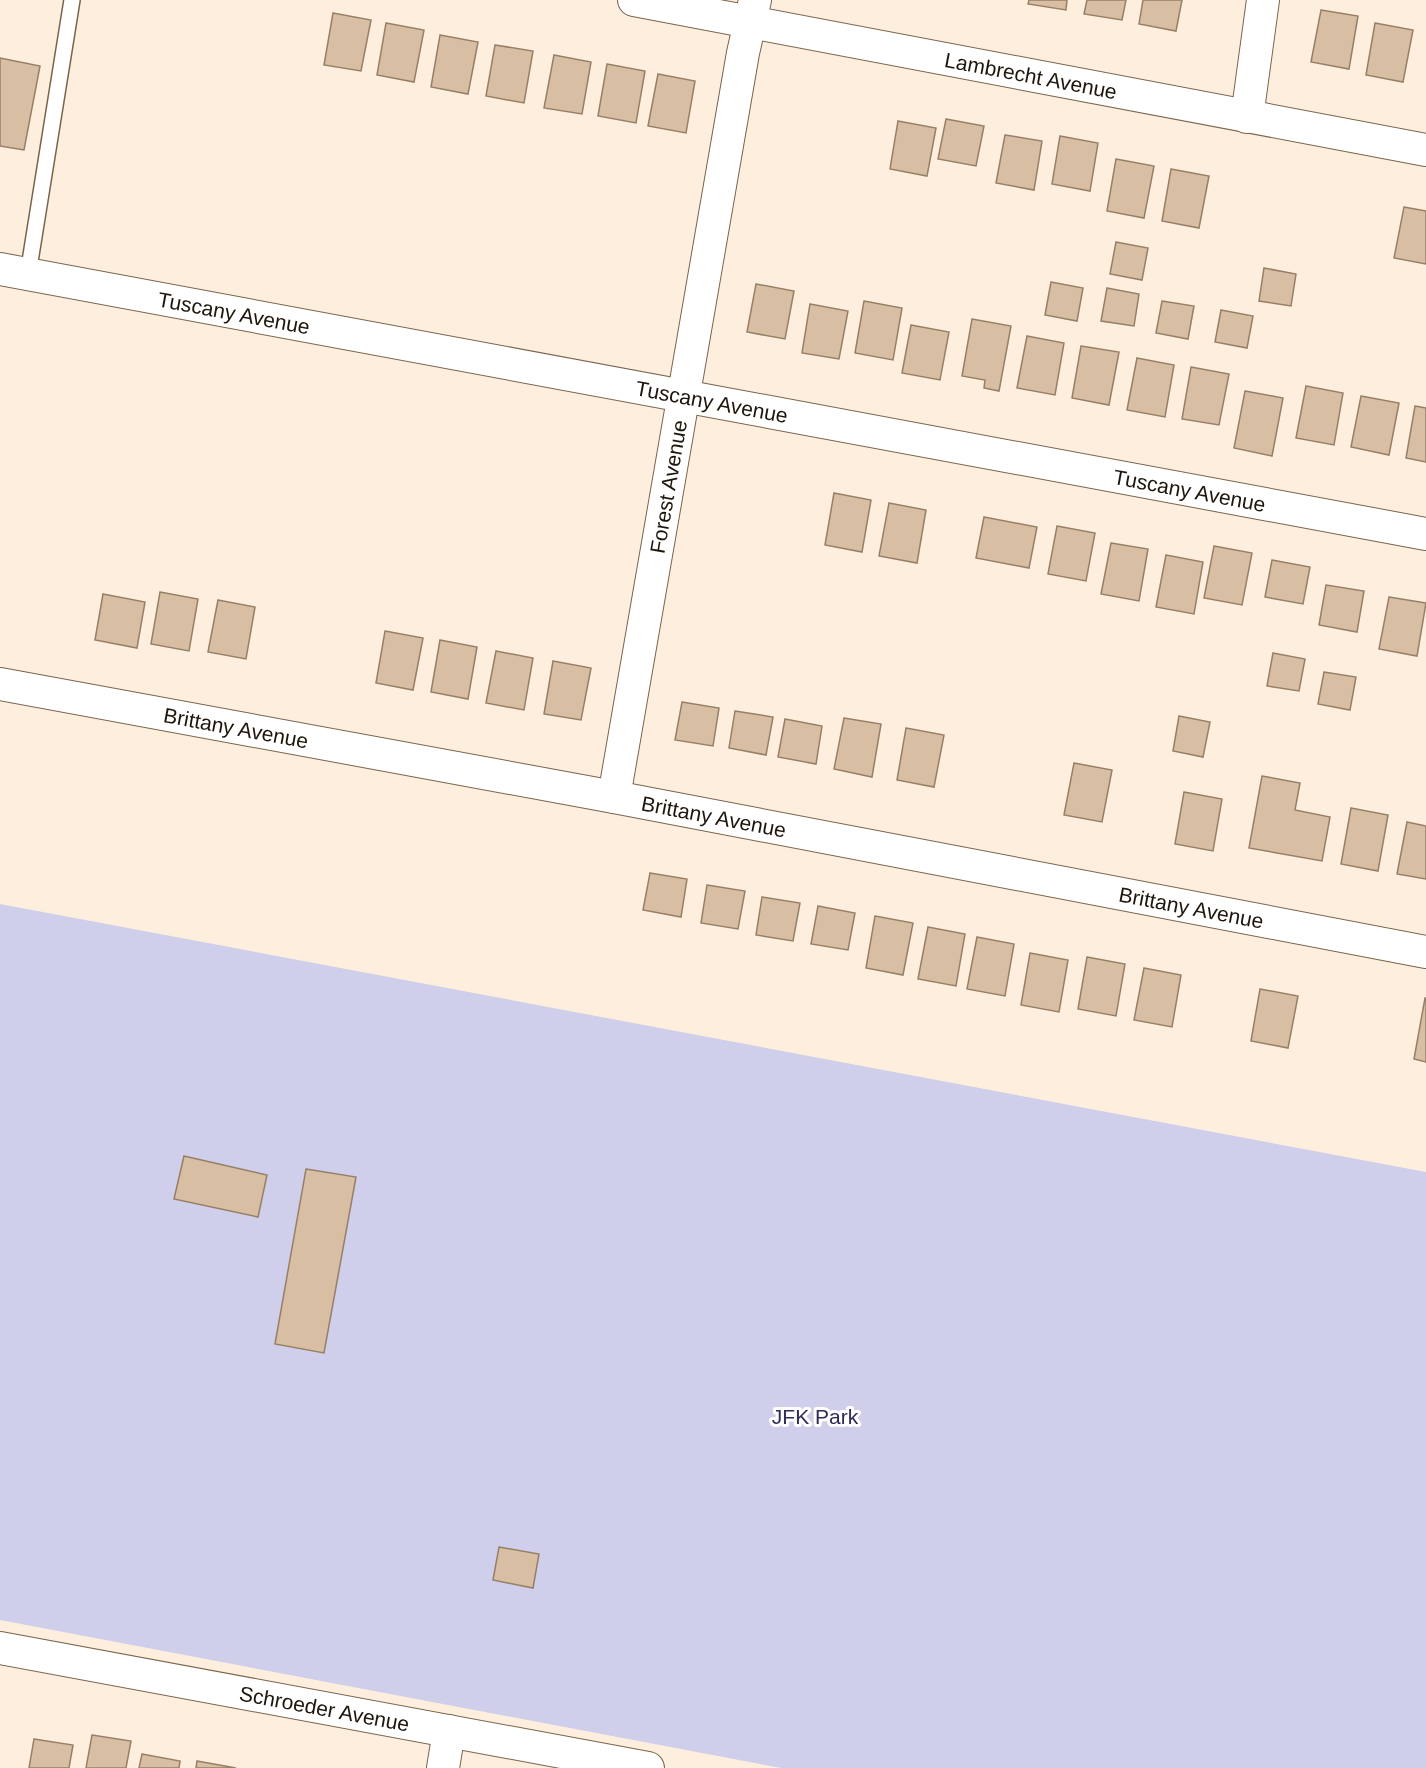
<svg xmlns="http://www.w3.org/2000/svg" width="1426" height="1768" font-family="Helvetica,sans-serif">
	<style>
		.green { fill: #cfcfeb }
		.building { fill: #d8bfa4; stroke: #977f66; stroke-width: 1.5 }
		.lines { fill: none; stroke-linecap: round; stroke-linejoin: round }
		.service-casing { stroke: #7a644c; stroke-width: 18 }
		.minor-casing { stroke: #7a644c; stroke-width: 34 }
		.service { stroke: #fff; stroke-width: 15 }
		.minor { stroke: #fff; stroke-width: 32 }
		.labels { text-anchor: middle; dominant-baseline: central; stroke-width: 6; stroke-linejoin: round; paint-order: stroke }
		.street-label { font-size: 21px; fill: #1e150b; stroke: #fefefe }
		.park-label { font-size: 21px; fill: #2e2b57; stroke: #fefefe }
	</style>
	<rect width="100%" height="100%" fill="#feeedd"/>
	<path class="green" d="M0 904 1426 1172V1768H781L0 1620Z"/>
	<path class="building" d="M1029 0H1067L1066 10 1028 4Z
		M1087 0H1126L1122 20 1084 14Z
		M1143 0H1182L1176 31 1139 24Z
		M1321 10 1358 16 1349 69 1311 62Z
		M333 13 371 20 361 71 324 65Z
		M386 23 424 30 414 82 377 75Z
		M1375 23 1413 30 1403 82 1366 75Z
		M440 35 478 42 468 94 431 87Z
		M495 45 533 51 524 103 486 96Z
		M554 55 591 62 582 114 544 108Z
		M0 58 40 66 24 150 0 146Z
		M607 64 645 71 636 123 598 116Z
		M658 74 695 81 686 133 648 126Z
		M946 119 984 126 976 166 938 159Z
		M898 121 936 128 927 176 890 169Z
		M1005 135 1042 141 1034 190 996 183Z
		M1060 136 1098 143 1090 191 1052 184Z
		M1116 159 1154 166 1144 218 1107 211Z
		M1171 169 1209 176 1199 228 1162 221Z
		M1404 207 1426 211V264L1394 258Z
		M1116 242 1148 248 1142 280 1110 274Z
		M1264 268 1296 274 1291 306 1259 301Z
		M1051 282 1083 288 1077 321 1045 315Z
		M756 284 794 291 785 339 747 332Z
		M1107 288 1139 294 1134 326 1101 321Z
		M864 301 902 308 893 360 855 353Z
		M1162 301 1194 306 1188 339 1156 333Z
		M810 304 848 311 839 359 802 353Z
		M1221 310 1253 316 1247 348 1215 342Z
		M972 319 1011 326 999 391 984 388 985 380 962 376Z
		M911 325 949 332 940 380 902 373Z
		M1027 336 1064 343 1055 395 1017 388Z
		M1081 346 1119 352 1109 405 1072 398Z
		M1137 358 1174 365 1165 417 1127 410Z
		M1191 367 1229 374 1219 425 1182 419Z
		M1306 386 1343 393 1334 445 1296 438Z
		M1245 391 1283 398 1272 456 1234 448Z
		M1361 396 1399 403 1389 455 1351 447Z
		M1415 406 1426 408V462L1406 458Z
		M834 493 871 500 862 552 825 545Z
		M889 503 926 510 917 563 879 556Z
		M984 517 1037 527 1029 568 976 558Z
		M1057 526 1095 533 1086 581 1048 574Z
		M1111 543 1148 549 1139 601 1101 594Z
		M1214 546 1252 553 1242 605 1204 598Z
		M1166 555 1203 562 1194 614 1156 607Z
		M1272 560 1310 567 1303 604 1265 597Z
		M1326 585 1364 591 1357 632 1319 625Z
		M160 592 198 599 189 651 151 644Z
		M103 594 145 602 137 648 95 640Z
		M1389 597 1426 603 1417 656 1379 649Z
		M218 600 255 607 246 659 208 652Z
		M385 631 423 638 413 690 376 683Z
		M440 640 477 647 468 699 431 692Z
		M496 651 533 658 524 710 486 703Z
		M1273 653 1305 659 1299 691 1267 686Z
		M553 661 591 668 581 720 544 714Z
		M1324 672 1356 677 1350 710 1318 704Z
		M682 702 719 708 713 746 675 740Z
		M735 711 773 717 766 755 729 748Z
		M1179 716 1210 722 1203 757 1173 751Z
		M844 718 881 724 872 777 834 769Z
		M785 719 822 726 816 764 778 757Z
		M906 728 944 735 934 787 897 780Z
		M1074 763 1112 770 1102 822 1064 815Z
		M1262 776 1300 783 1295 810 1330 817 1322 861 1249 848Z
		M1184 792 1222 799 1213 851 1175 844Z
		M1351 808 1388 815 1378 871 1341 864Z
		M1407 822 1426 826V879L1397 874Z
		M650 873 687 879 681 917 643 910Z
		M707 885 745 891 738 929 701 923Z
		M762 897 800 903 793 941 756 935Z
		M818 906 855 913 848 950 811 944Z
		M875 916 913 923 903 975 866 968Z
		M928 927 965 934 956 986 918 979Z
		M977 937 1014 944 1005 996 967 989Z
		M1030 953 1068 960 1059 1012 1021 1005Z
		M1087 957 1125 964 1116 1016 1078 1009Z
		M1144 968 1181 975 1172 1027 1134 1020Z
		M1260 989 1298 996 1288 1048 1251 1041Z
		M1425 998H1426V1062L1414 1059Z
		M184 1156 267 1175 258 1217 174 1199Z
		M306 1169 356 1177 324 1353 275 1344Z
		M499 1547 539 1554 533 1588 493 1580Z
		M92 1735 131 1741 126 1768H86Z
		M34 1739 73 1745 69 1768H29Z
		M142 1754 180 1761 179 1768H139Z
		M197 1761 236 1768H196Z"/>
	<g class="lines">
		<g class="service-casing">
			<path id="service" d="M28 274 72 0"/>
		</g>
		<g class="minor-casing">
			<g id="minor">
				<path id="s1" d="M634 0 1426 150"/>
				<path d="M1247 117 1263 0"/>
				<path id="s2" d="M0 269 1426 534"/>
				<path id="s3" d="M0 684 614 797 1426 952"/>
				<path id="s4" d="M614 797 743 53 755 0"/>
				<path id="s5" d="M0 1648 648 1768"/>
				<path d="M443 1768 449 1731"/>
			</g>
		</g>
		<use href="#service" class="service"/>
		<use href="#minor" class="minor"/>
	</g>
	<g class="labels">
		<g class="street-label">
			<text stroke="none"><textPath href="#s1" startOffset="404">Lambrecht Avenue</textPath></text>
			<text stroke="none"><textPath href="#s2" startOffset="238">Tuscany Avenue</textPath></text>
			<text stroke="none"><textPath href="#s2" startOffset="724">Tuscany Avenue</textPath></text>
			<text stroke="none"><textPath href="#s4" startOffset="315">Forest Avenue</textPath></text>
			<text stroke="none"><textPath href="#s2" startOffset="1210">Tuscany Avenue</textPath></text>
			<text stroke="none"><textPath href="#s3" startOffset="240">Brittany Avenue</textPath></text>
			<text stroke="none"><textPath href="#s3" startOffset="726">Brittany Avenue</textPath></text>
			<text stroke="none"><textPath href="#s3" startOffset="1212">Brittany Avenue</textPath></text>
			<text stroke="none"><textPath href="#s5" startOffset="330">Schroeder Avenue</textPath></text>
		</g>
		<g class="park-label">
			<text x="815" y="1416">JFK Park</text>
		</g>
	</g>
</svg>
